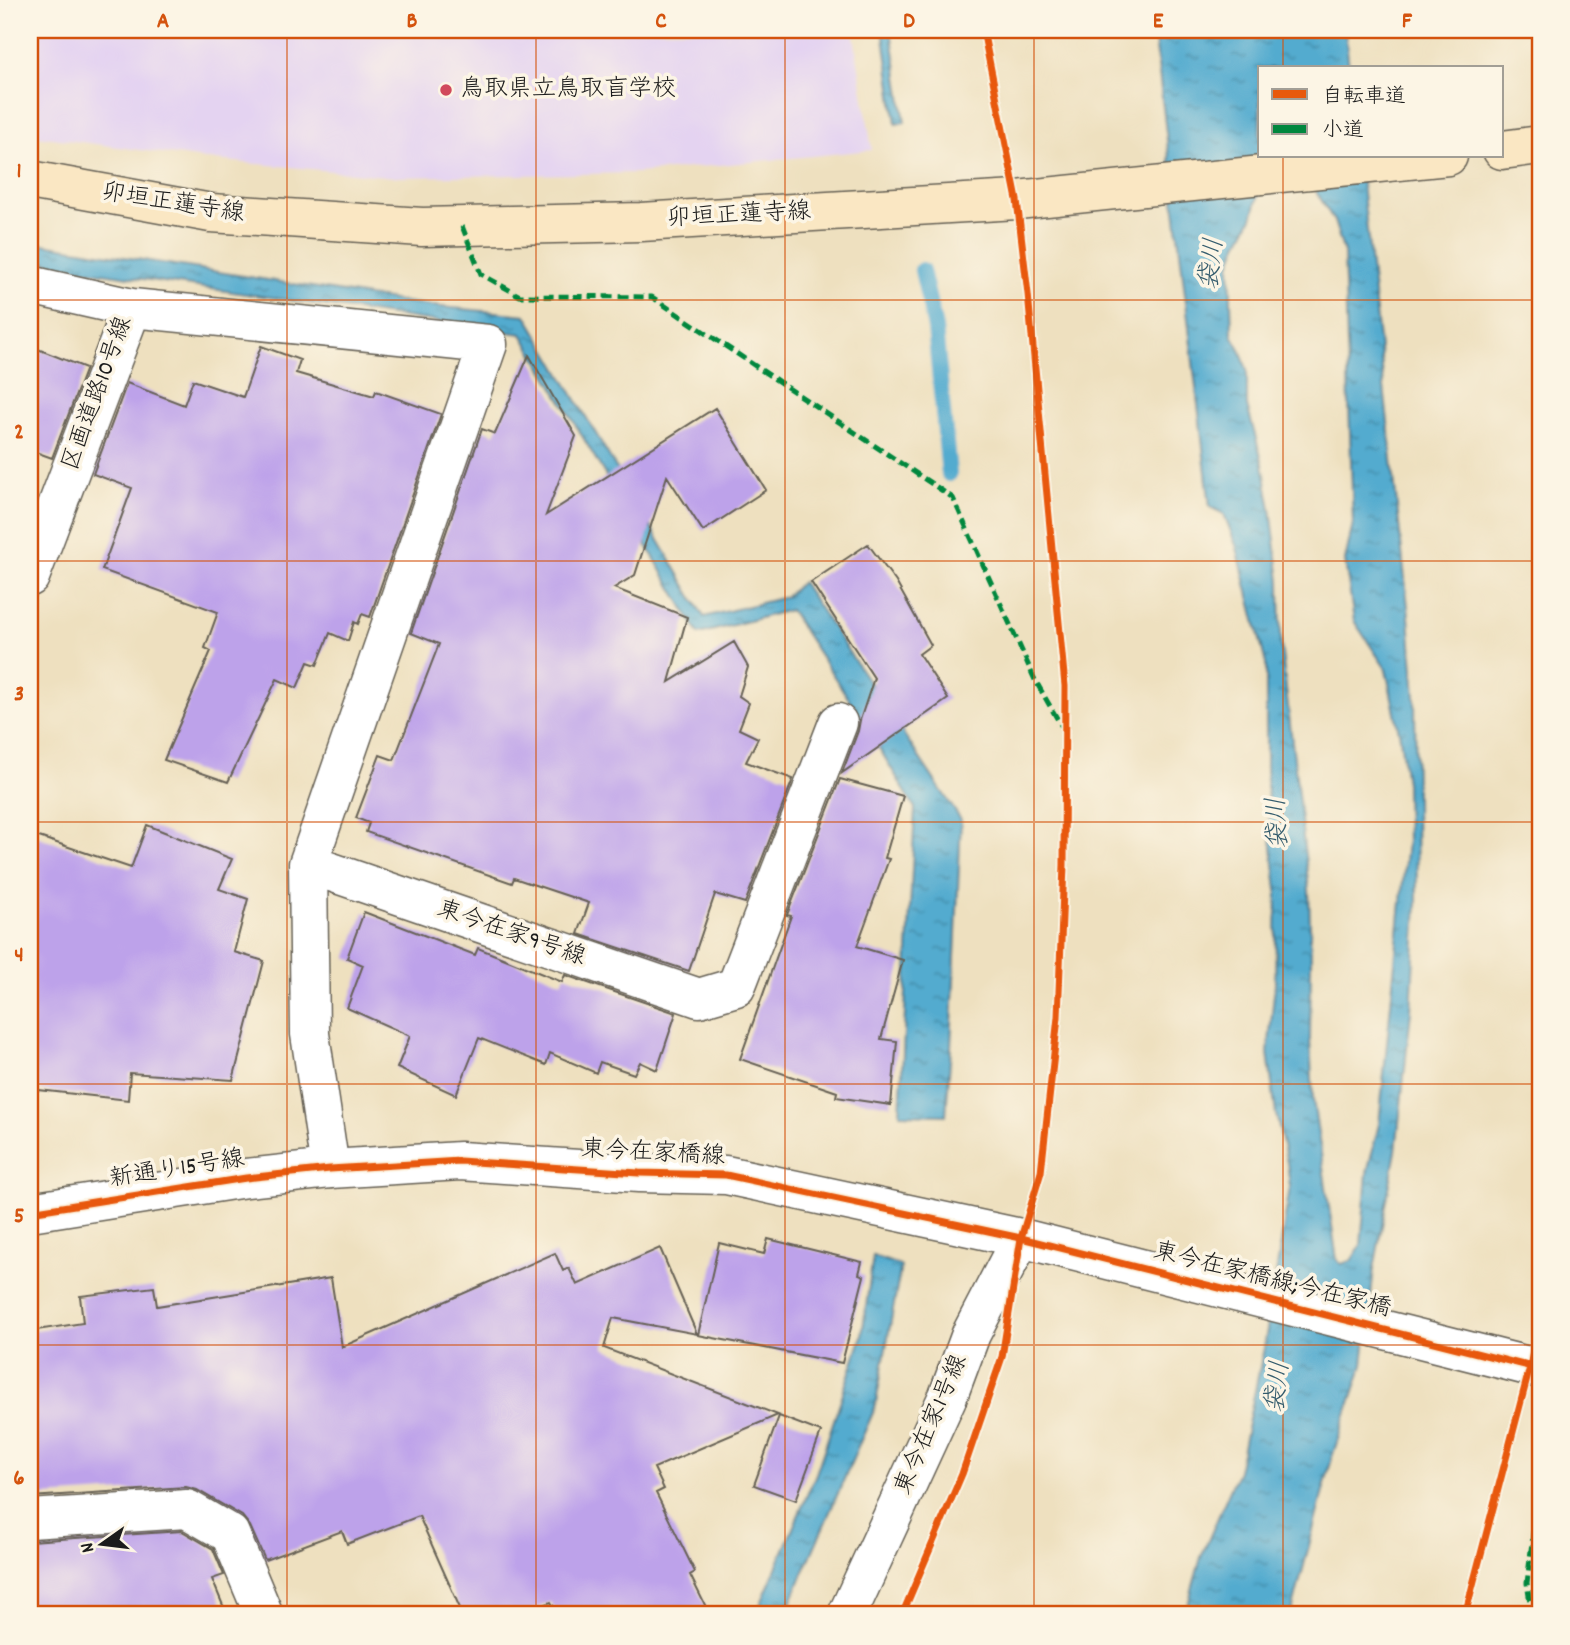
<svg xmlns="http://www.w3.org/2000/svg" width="1570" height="1645" font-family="Dekko,'Klee One',sans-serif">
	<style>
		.built { fill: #e4d3f1 }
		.water { fill: url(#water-ripples); stroke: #376476; stroke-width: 2 }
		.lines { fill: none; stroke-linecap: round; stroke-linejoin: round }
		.stream { stroke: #52abcf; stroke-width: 16 }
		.building { fill: #bda2ea }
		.minor-casing { stroke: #666155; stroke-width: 41 }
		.tertiary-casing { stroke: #666155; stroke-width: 41 }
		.secondary-casing { stroke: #666155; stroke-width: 41 }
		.minor { stroke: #fff; stroke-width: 38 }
		.tertiary { stroke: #fff; stroke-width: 38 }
		.secondary { stroke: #fae7c3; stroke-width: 38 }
		.quiet { stroke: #00873e; stroke-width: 5; stroke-dasharray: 10 5; stroke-linecap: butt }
		.cycleway-casing { stroke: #fcf5e5; stroke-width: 11 }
		.cycleway { stroke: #e8590c; stroke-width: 7 }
		.grid { fill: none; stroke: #d4530e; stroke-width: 2; stroke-opacity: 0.55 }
		.poi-dot { fill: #d1495b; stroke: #fcf5e5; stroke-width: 2.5 }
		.labels { text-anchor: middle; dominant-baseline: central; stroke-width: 7; stroke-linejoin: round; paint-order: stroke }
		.poi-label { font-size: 24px; fill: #1c1c1c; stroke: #fcf5e5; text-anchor: start }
		.street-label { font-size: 24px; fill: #1c1c1c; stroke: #fcf5e5 }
		.water-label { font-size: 26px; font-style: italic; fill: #345c6d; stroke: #fcf5e5 }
		.neatline { fill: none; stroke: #d4530e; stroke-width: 2.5 }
		.grid-label { font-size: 23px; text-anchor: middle; font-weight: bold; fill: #d4530e }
	</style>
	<defs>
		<pattern id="water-ripples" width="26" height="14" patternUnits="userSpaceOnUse" patternTransform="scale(1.75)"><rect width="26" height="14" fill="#52abcf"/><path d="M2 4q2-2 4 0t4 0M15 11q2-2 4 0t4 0" fill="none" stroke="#438aa7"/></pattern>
	</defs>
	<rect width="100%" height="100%" fill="#fcf5e5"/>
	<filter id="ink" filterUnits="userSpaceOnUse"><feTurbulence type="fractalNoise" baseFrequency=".0143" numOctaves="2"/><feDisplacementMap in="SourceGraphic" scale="14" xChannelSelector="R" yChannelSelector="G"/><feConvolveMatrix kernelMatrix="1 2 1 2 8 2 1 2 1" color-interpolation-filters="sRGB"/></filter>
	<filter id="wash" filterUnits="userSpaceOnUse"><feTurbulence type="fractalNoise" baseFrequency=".00686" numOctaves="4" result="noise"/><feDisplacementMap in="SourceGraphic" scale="28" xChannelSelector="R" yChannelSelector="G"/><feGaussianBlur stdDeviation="1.57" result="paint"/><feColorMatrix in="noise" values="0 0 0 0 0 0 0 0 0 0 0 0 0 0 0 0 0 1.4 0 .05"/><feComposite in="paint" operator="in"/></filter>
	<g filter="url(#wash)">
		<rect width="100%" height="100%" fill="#eee0bf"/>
		<path class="built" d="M30 30H853L872 150 638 173 395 177 205 159 38 136 30 135Z"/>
		<path class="water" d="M883 30H891L905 122 896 124Z
			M1154 30H1345L1349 68H1260V189L1252 218 1238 244 1230 265 1232 335 1240 349 1247 370V406L1263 464 1271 509 1280 581 1281 645 1309 890 1311 963 1310 1039 1313 1100 1337 1260 1341 1264 1351 1261 1361 1245 1367 1173 1379 1124 1407 841 1406 783 1400 737 1386 669 1354 621 1345 561 1353 523 1344 253 1334 221 1295 156H1359L1409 616 1415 697 1417 903 1411 1011 1396 1151 1374 1269 1363 1364 1332 1457 1291 1615H1185L1201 1557 1238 1471 1264 1348 1290 1187 1287 1163 1276 1114 1268 1053 1275 984 1277 890 1269 821 1266 766V664L1237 548 1224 514 1210 507Z
			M30 242 431 306 526 315 704 617 785 597 802 582 961 820 951 1048 946 1115 900 1114 915 808 860 716 790 610 699 634 522 334 95 272 30 259Z
			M873 1256 901 1266 875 1408 785 1615H756L816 1474 862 1336Z"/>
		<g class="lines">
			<path class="stream" d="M922 270 935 328 949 474"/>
		</g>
		<g id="blocks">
			<path class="building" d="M30 346 86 368 52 458 30 450Z
				M261 346 300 360 296 373 374 396 376 391 441 414 370 617 362 614 358 624 354 622 348 641 330 633 317 665 308 662 297 688 277 679 228 782 164 760 211 651 205 648 218 612 102 570 132 488 93 474 127 383 184 405 193 380 243 397Z
				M529 355 576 436 546 515 715 408 766 490 703 531 667 476 635 575 614 588 687 617 669 682 734 642 748 667 739 696 749 703 739 729 758 738 746 762 793 779 745 903 715 894 689 971 578 934 589 903 514 878 512 883 366 832 369 823 356 818 380 755 394 760 439 644 411 633 482 429 495 434Z
				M868 544 896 582 931 645 919 654 948 699 842 773 858 731 860 720 874 678 811 582Z
				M840 779 903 796 885 858 889 859 857 946 903 960 881 1039 897 1041 891 1105 836 1097 837 1092 740 1059 791 916 787 915Z
				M147 825 232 859 219 889 248 899 234 952 264 961 233 1080 130 1073 128 1100 30 1089V834L131 868Z
				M364 912 475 955 478 948 562 982 565 975 676 1013 657 1070 640 1062 634 1074 600 1062 596 1073 550 1053 546 1065 479 1038 456 1095 397 1068 410 1036 347 1008 363 965 347 958Z
				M768 1239 862 1262 859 1274 864 1276 842 1363 698 1335 719 1243 764 1254Z
				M660 1248 697 1334 613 1318 604 1348 778 1415 654 1468 664 1489 656 1493 695 1572 690 1575 710 1615H558L551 1602 520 1615H463L419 1516 347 1544 342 1531 265 1560 250 1526 242 1516 197 1490 186 1487 30 1497V1331L83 1323 80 1296 154 1287 157 1306 331 1278 342 1347 555 1253 563 1271 569 1268 577 1285Z
				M779 1416 821 1432 796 1500 754 1485Z
				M182 1531 213 1549 224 1575 212 1579 227 1615H30V1541Z"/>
		</g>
	</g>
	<g filter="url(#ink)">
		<use href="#blocks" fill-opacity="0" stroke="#666155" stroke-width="2"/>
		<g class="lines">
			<g class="minor-casing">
				<path id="minor" d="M30 285 132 308 30 577
					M132 308 488 344 308 864
					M330 1169 310 1034 308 864 699 998 736 987 838 723
					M30 1519 187 1509 230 1534 264 1615
					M847 1615 948 1396 971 1334 1021 1238"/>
			</g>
			<g class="tertiary-casing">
				<path id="tertiary" d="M30 1212 246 1178 330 1169 460 1161 639 1173 726 1175 1021 1238 1540 1369"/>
			</g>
			<g class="secondary-casing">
				<path id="secondary" d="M1502 150 1540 145
					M30 180 211 213 422 227 641 222 1017 200 1448 156"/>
			</g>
			<use href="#minor" class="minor"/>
			<use href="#tertiary" class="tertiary"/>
			<use href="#secondary" class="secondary"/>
			<path class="quiet" d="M462 226 481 274 520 296 652 297 953 498 1035 680 1062 727
				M1532 1615 1527 1583 1540 1477"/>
			<g class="cycleway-casing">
				<path id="cycleway" d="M30 1212 246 1178 330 1169 460 1161 639 1173 726 1175 1021 1238 1540 1369
					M902 1615 962 1474 1002 1357 1021 1238 1041 1172 1058 1017 1064 865 1065 686 1028 294 1017 200 983 30
					M1465 1615 1530 1367 1540 1316"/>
			</g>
			<use href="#cycleway" class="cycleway"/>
		</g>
	</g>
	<path class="grid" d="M287 30V1615M536 30V1615M785 30V1615M1034 30V1615M1283 30V68M1283 156V1615M30 300H1540M30 561H1540M30 822H1540M30 1084H1540M30 1345H1540"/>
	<circle class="poi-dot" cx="446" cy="90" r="7"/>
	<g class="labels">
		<g class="poi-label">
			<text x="460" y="90">鳥取県立鳥取盲学校</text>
		</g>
		<g class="street-label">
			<text transform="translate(173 204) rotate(9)">卯垣正蓮寺線</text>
			<text transform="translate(739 216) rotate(-3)">卯垣正蓮寺線</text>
			<text transform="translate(98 394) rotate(-70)">区画道路10号線</text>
			<text transform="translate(511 934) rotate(19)">東今在家9号線</text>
			<text transform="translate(653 1154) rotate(3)">東今在家橋線</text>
			<text transform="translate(177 1170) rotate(-9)">新通り15号線</text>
			<text transform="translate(1272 1281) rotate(14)">東今在家橋線;今在家橋</text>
			<text transform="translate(932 1425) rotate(-67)">東今在家1号線</text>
		</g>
		<g class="water-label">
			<text transform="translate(1213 264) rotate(-83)">袋川</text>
			<text transform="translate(1279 823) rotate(-93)">袋川</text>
			<text transform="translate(1279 1387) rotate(-83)">袋川</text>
		</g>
	</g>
	<rect width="1570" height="1645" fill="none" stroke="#fcf5e5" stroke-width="77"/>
	<rect x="1258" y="66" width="245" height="91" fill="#fcf5e5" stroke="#a29e95" stroke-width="2"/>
	<rect x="1272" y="89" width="35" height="10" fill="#e8590c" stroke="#a29e95" stroke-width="2"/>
	<text x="1322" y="102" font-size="21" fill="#1c1c1c">自転車道</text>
	<rect x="1272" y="124" width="35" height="10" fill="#00873e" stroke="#a29e95" stroke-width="2"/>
	<text x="1322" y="136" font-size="21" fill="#1c1c1c">小道</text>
	<g transform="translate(102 1544) rotate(256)" stroke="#fcf5e5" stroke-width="5" paint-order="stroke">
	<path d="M0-5L12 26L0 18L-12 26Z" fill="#1c1c1c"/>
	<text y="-10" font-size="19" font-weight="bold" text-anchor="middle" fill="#1c1c1c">N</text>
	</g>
	<rect x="38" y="38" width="1494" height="1568" class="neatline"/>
	<g class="grid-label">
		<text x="163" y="27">A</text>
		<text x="412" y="27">B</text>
		<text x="661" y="27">C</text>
		<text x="909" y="27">D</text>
		<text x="1158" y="27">E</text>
		<text x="1407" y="27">F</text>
		<text x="19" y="177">1</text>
		<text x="19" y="438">2</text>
		<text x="19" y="700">3</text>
		<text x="19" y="961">4</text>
		<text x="19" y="1222">5</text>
		<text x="19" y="1484">6</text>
	</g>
</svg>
